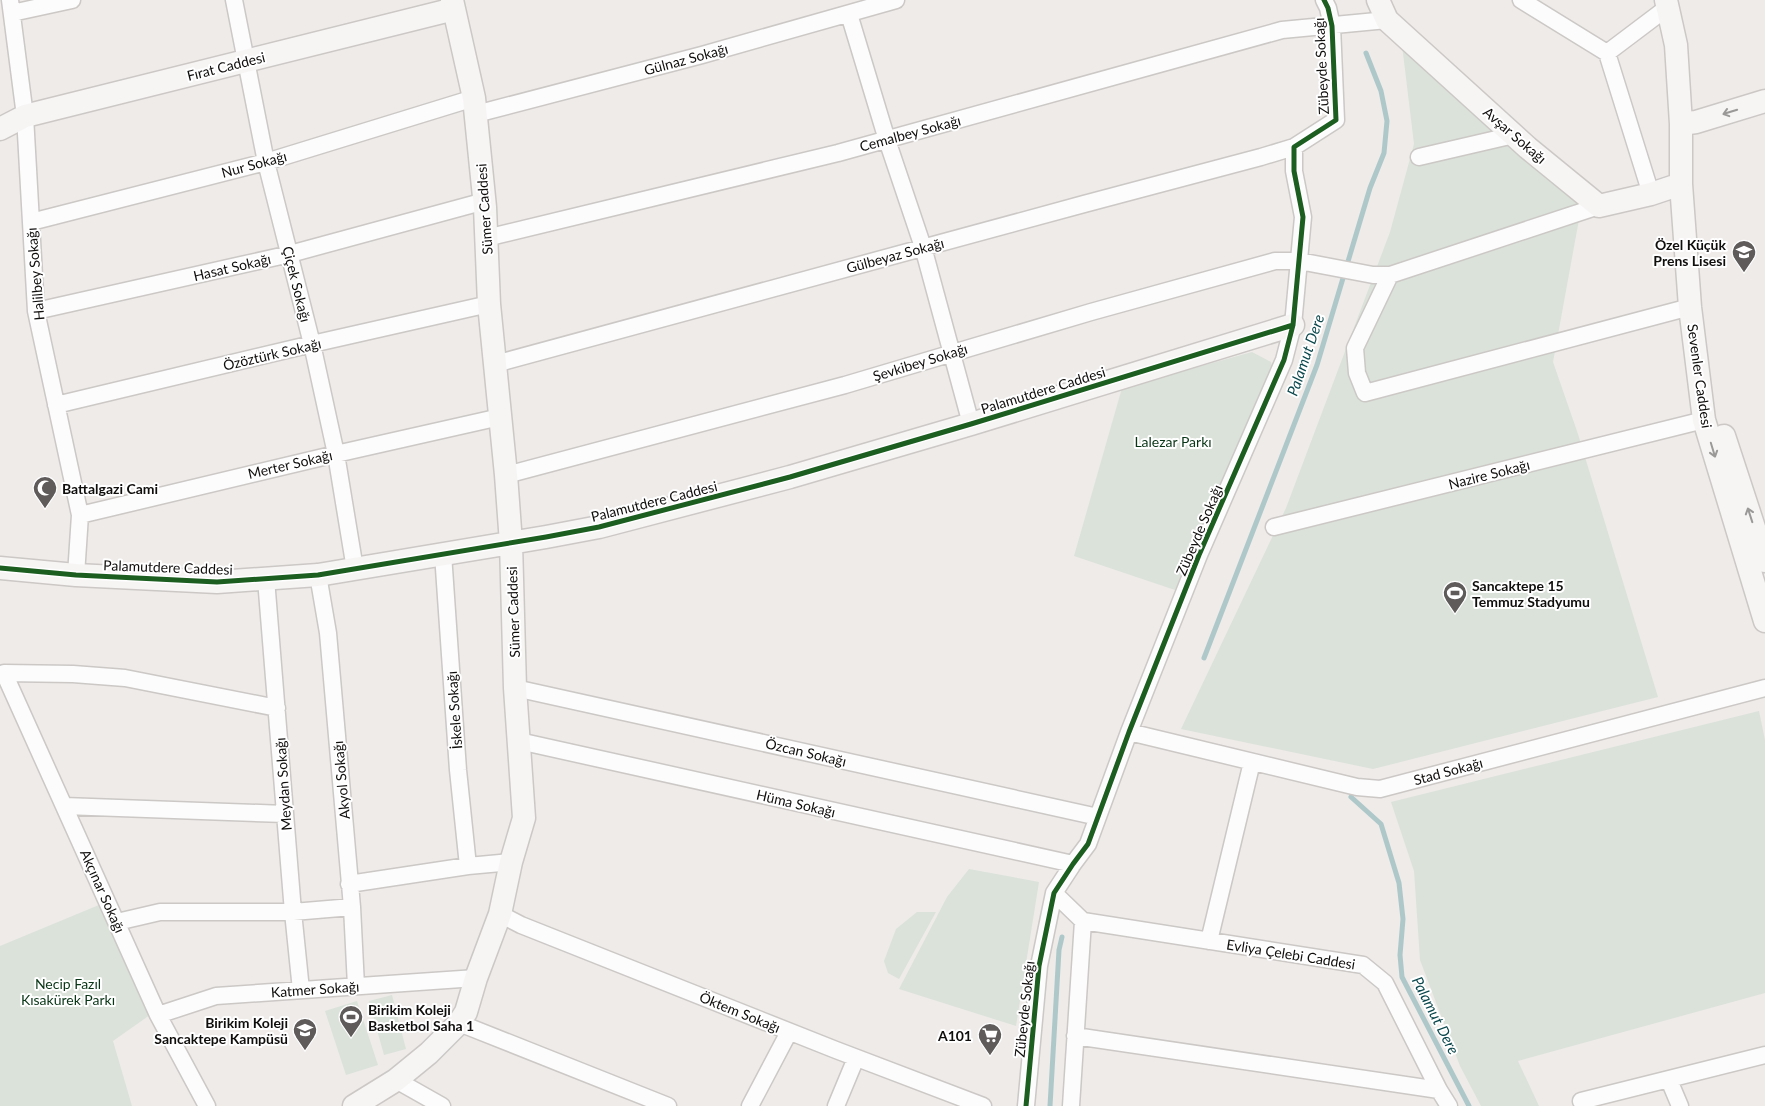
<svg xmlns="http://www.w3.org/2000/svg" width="1765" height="1106" font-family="Lato,sans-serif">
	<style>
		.green { fill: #dbe2da }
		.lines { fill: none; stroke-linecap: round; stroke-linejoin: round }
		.stream { stroke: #aec8ca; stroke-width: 5 }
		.street-casing { stroke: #cbc8c6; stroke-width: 19 }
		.secondary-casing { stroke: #cbc8c6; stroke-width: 25 }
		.street { stroke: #fcfcfc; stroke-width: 16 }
		.secondary { stroke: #f7f4f4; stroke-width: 22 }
		.cycleway-casing { stroke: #fff; stroke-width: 8 }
		.cycleway { stroke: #1b5e20; stroke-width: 5 }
		.oneway { stroke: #9b9898 }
		.labels { text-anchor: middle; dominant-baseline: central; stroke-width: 4; stroke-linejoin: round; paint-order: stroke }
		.street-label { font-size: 14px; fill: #100e0d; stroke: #fff }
		.poi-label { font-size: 14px; font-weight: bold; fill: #100e0d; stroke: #fff; text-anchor: end }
		.park-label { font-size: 14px; fill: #083516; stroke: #fff }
		.water-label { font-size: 15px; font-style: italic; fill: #0a474c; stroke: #fff }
	</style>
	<rect width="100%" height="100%" fill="#eeebe9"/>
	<path class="green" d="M1402 45 1582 203 1553 362 1578 434 1658 697 1373 769 1181 729 1286 508 1390 232 1414 144Z
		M1252 352 1271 362 1273 370 1175 590 1074 556 1122 388Z
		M1759 711 1765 740V993L1518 1061 1539 1106H1481L1460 1066 1420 960 1414 871 1391 802Z
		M969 869 1039 882 1016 1026 899 989 947 897Z
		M111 900 157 1010 113 1041 132 1106H0V946Z
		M917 912H936L899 979 888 973 884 961 896 929Z
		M392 995 406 1049 384 1055 369 1001Z
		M357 1001 378 1065 346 1075 325 1011Z"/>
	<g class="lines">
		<path class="stream" d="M1204 658 1317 365 1370 188 1384 153 1387 121 1381 91 1366 53
			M1351 797 1381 824 1399 883 1403 919 1400 955 1402 977 1469 1106
			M1050 1106 1059 950 1062 937"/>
		<g class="street-casing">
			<path id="street" d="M10 0 25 116 36 311 80 515 76 575
				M234 0 266 162 312 344 336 454 355 569
				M1521 0 1607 53 1651 194
				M12 13 72 0
				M849 14 887 140 923 247 971 424
				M1607 53 1668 7
				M476 114 702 55 896 0
				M1419 157 1514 135
				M31 222 266 162 474 98
				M486 238 838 153 1282 30 1387 20
				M1390 275 1355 348 1357 373 1365 393 1690 307
				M36 311 290 254 485 201
				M495 364 1084 204 1261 157 1294 147
				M56 405 312 344 489 304
				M506 475 845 385 1091 312 1275 261H1299L1373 275H1390L1599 206
				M80 515 336 454 500 417
				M1274 527 1704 420
				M443 554 458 770 468 866
				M318 575 328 633 352 907 356 986
				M266 579 293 912 301 990
				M515 688 1098 817
				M1129 732 1357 787 1380 789 1765 688
				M519 741 1073 864
				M64 806 285 814
				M349 884 468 866 511 862
				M1054 893 1083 921
				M500 914 521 925 836 1050 983 1106
				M1083 921 1363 965 1385 983 1439 1090 1449 1106
				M117 922 160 912H293L352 907
				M1209 941 1252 762
				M158 1015 216 996 476 978
				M459 1023 668 1106
				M1075 1036 1439 1090
				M396 1080 442 1106
				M1669 1080 1680 1106
				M1581 1101 1765 1055
				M207 1106 158 1015 4 673 73 674 125 678 277 708
				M750 1106 789 1032
				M836 1106 856 1058
				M1026 1106 1039 966 1054 893 1073 864 1088 844 1129 732 1199 555 1284 360 1293 325 1303 217 1294 171V147L1336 120 1332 26 1328 8 1324 0
				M1071 1106 1083 921"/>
		</g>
		<g class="secondary-casing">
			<path id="secondary" d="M1378 0 1387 20 1528 148 1599 206 1651 194 1681 184
				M1666 0 1676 45 1681 124V184L1690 307 1704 420 1765 621
				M1681 124 1696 122 1765 101
				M0 129 25 116 454 9
				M1724 436 1765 561
				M0 568 76 575 217 582 318 575 546 537 599 527 790 477 971 424 1293 325
				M354 1106 396 1080 429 1053 459 1023 466 1012 476 978 500 914 511 862 524 818 515 688 511 543 506 475 489 304 485 207 474 98 452 0"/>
		</g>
		<use href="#street" class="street"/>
		<use href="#secondary" class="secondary"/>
		<g class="cycleway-casing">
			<path id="cycleway" d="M0 568 76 575 217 582 318 575 546 537 599 527 790 477 971 424 1293 325
				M1026 1106 1039 966 1054 893 1073 864 1088 844 1129 732 1199 555 1284 360 1293 325 1303 217 1294 171V147L1336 120 1332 26 1328 8 1324 0"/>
		</g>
		<use href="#cycleway" class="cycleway"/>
	</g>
	<defs><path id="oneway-shaft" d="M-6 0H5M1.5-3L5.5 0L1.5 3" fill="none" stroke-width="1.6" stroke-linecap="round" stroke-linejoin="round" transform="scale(1.25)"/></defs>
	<g class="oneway">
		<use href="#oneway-shaft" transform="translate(1730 112) rotate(163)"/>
		<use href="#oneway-shaft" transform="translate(1713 450) rotate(73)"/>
		<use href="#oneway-shaft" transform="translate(1750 515) rotate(-108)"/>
	</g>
	<defs>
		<g id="school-pin" transform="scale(1.25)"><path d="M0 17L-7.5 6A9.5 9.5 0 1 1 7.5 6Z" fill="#5e5b5a" stroke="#fff"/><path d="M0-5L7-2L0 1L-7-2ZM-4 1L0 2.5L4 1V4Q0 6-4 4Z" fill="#fff"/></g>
		<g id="mosque-pin" transform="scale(1.25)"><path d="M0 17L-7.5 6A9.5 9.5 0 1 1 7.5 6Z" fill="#5e5b5a" stroke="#fff"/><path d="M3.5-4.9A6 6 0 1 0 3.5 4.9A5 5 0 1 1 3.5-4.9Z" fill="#fff"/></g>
		<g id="stadium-pin" transform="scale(1.25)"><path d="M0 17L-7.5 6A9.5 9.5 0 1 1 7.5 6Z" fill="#5e5b5a" stroke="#fff"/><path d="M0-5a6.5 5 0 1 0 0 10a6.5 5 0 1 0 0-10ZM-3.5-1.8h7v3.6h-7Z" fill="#fff"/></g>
		<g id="supermarket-pin" transform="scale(1.25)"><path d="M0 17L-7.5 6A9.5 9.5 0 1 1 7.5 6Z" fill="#5e5b5a" stroke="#fff"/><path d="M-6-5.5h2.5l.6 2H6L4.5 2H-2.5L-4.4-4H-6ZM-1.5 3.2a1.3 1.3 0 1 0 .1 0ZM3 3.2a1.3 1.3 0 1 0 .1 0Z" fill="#fff"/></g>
	</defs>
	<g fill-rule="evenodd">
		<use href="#school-pin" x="1744" y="252"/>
		<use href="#mosque-pin" x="45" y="488"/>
		<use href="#stadium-pin" x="1455" y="593"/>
		<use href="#stadium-pin" x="351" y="1017"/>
		<use href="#school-pin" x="305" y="1030"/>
		<use href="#supermarket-pin" x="990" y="1035"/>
	</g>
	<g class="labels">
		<g class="street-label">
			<text transform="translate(686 59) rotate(-15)">Gülnaz Sokağı</text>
			<text transform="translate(226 66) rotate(-14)">Fırat Caddesi</text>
			<text transform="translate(1321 66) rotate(-93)">Zübeyde Sokağı</text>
			<text transform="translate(910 133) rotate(-15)">Cemalbey Sokağı</text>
			<text transform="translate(1515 135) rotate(41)">Avşar Sokağı</text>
			<text transform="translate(254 164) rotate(-15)">Nur Sokağı</text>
			<text transform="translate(484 209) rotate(-94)">Sümer Caddesi</text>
			<text transform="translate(895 255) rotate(-15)">Gülbeyaz Sokağı</text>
			<text transform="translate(232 267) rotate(-13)">Hasat Sokağı</text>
			<text transform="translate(35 274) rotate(-95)">Halilbey Sokağı</text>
			<text transform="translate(297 284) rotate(76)">Çiçek Sokağı</text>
			<text transform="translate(272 354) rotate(-13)">Özöztürk Sokağı</text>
			<text transform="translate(920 362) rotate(-17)">Şevkibey Sokağı</text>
			<text transform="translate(1700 376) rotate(82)">Sevenler Caddesi</text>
			<text transform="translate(1043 390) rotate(-17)">Palamutdere Caddesi</text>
			<text transform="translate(290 464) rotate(-13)">Merter Sokağı</text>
			<text transform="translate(1489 474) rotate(-14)">Nazire Sokağı</text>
			<text transform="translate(654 501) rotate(-14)">Palamutdere Caddesi</text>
			<text transform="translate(1199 530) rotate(-67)">Zübeyde Sokağı</text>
			<text transform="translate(168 567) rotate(2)">Palamutdere Caddesi</text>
			<text transform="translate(513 612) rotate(-92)">Sümer Caddesi</text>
			<text transform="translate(454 710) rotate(-94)">İskele Sokağı</text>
			<text transform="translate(806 752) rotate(13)">Özcan Sokağı</text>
			<text transform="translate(1448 771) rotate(-15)">Stad Sokağı</text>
			<text transform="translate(341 780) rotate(-95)">Akyol Sokağı</text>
			<text transform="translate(283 784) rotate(-94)">Meydan Sokağı</text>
			<text transform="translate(796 803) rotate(13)">Hüma Sokağı</text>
			<text transform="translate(103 891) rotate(66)">Akçınar Sokağı</text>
			<text transform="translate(1291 954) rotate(9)">Evliya Çelebi Caddesi</text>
			<text transform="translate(315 989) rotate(-4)">Katmer Sokağı</text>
			<text transform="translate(1024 1009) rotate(-84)">Zübeyde Sokağı</text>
			<text transform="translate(740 1012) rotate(22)">Öktem Sokağı</text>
		</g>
		<g class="poi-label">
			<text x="1726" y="244">Özel Küçük<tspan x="1726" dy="16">Prens Lisesi</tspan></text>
			<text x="62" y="488" text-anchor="start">Battalgazi Cami</text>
			<text x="1472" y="585" text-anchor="start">Sancaktepe 15<tspan x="1472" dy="16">Temmuz Stadyumu</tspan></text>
			<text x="368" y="1009" text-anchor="start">Birikim Koleji<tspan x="368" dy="16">Basketbol Saha 1</tspan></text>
			<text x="288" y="1022">Birikim Koleji<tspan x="288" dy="16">Sancaktepe Kampüsü</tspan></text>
			<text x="972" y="1035">A101</text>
		</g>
		<g class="park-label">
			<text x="1173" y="441">Lalezar Parkı</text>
			<text x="68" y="983">Necip Fazıl<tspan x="68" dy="16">Kısakürek Parkı</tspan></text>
		</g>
		<g class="water-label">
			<text transform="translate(1305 355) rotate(-71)">Palamut Dere</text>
			<text transform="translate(1436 1015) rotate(63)">Palamut Dere</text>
		</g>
	</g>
</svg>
